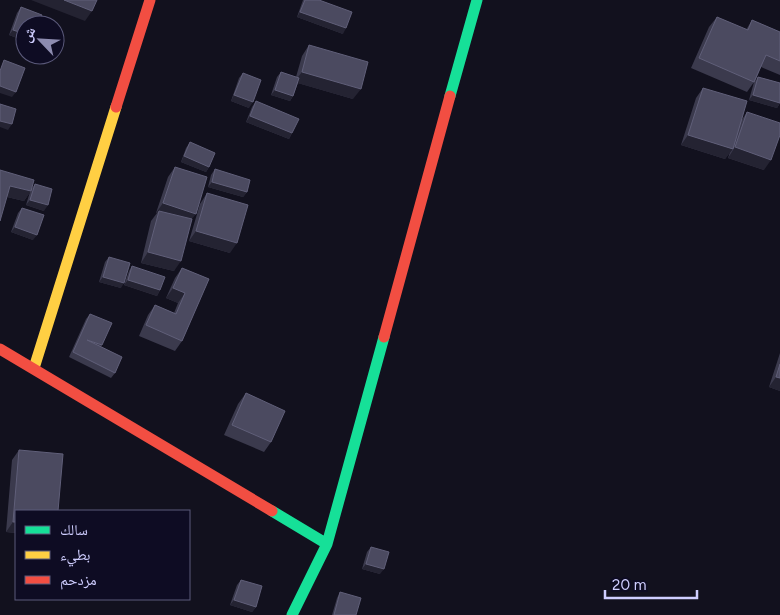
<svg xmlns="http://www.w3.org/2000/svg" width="780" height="615" font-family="Figtree,'Noto Naskh Arabic',sans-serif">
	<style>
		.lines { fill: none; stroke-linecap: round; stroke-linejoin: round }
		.fast { stroke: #16e098; stroke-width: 11 }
		.slow { stroke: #ffcf43; stroke-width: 11 }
		.jam { stroke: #f24e42; stroke-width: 11 }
		.wall { fill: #3b3a4d }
		.shaded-wall { fill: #242332 }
		.building { fill: #4b4a60; stroke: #605f79 }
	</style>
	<rect width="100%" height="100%" fill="#12111e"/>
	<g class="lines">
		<path class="fast" d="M450 96 477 0
			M272 511 327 544
			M292 615 327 544 384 337"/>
		<path class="slow" d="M34 368 116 107"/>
		<path class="jam" d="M116 107 150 0
			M384 337 450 96
			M0 349 272 511"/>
	</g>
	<path class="wall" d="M303 0H319L343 34 297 17Z
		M21 7 25 25V41L9 35 17 13Z
		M717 17 746 30 752 20 780 32V75L761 67 755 82 758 77 780 83V103L777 108 749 100 754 82 747 92 691 68 709 27Z
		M309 45 353 99 298 83 293 96 290 101 271 95 277 77 281 72 296 77 302 56Z
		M243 73 249 108 231 101 239 78Z
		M703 88 741 121 747 112 764 170 728 158 730 152 725 159 681 145 696 98Z
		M256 101 292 133 289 139 246 122 252 107Z
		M190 142 209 167 206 172 181 162 186 148Z
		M175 167 192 219 174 271 141 263 151 221 157 213H156L168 177Z
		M215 169 247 192 243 197 208 187 211 175Z
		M35 184 44 211 26 205 30 192 24 201 7 197 32 188Z
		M207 193 230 253 189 241 200 204Z
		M22 208 33 240 11 232 18 213Z
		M109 257 121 288 99 282 105 262Z
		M132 266 160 290 157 296 124 285 129 271Z
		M182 268 209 279 182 341 175 351 139 336 148 315 155 305 174 313 178 303 166 298 175 278Z
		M90 314 102 345 101 347 115 373 111 378 69 357 86 319Z
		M780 353V391L769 387Z
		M246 393 271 442 264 452 224 435 238 404Z
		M19 450 16 511V533L6 532 12 460Z
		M371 547 380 574 362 569 367 552Z
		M241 580 256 607 252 612 230 605 237 585Z
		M340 592 356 615H332L337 598Z"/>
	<path class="shaded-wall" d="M31 0H64L92 11 85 21Z
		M300 12 346 28 343 34 297 17Z
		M13 30 25 34V41L9 35Z
		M302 72 361 89 353 99 294 82Z
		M0 86 16 92 12 97 0 93Z
		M275 90 293 96 290 101 271 95Z
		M234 95 253 102 249 108 231 101Z
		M753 95 780 103 777 108 749 100Z
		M250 116 292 133 289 139 246 122Z
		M0 121 12 124 8 130 0 127Z
		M688 135 733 149 725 159 681 145Z
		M735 147 771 160 764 170 728 158Z
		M184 156 209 167 206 172 181 162Z
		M212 182 247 192 243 197 208 187Z
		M10 186 31 191 24 201 3 196Z
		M30 200 48 205 44 211 26 205Z
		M163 203 196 214 188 224 159 211 157 213H156Z
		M15 227 37 235 33 240 11 232Z
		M196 231 237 243 230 253 189 241Z
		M148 252 181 261 174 271 141 263Z
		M103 277 124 283 121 288 99 282Z
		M128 280 160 290 157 296 124 285Z
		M173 288 185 293 178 303 166 298Z
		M776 377 780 378V391L769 387Z
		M13 522H16V533L6 532Z
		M366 564 384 569 380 574 362 569Z
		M234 600 256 607 252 612 230 605Z"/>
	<path class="building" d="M64 0H97L92 11Z
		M305 0H319L352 12 346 28 300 12Z
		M21 7 42 15 38 25H25V34L13 30Z
		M717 17 748 30 752 20 780 32V61L766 55 754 82 699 58Z
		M309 45 368 62 361 89 302 72Z
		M4 60 25 68 16 92 0 86V71Z
		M281 72 299 78 293 96 275 90Z
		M243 73 261 80 253 102 234 95Z
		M758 77 780 83V103L753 95Z
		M703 88 747 101 733 149 688 135Z
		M256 101 299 119 292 133 250 116Z
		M0 104 16 109 12 124 0 121Z
		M747 112 780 123V135L771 160 735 147Z
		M190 142 215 153 209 167 184 156Z
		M175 167 207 177 196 214 163 203Z
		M215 169 250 180 247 192 212 182Z
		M0 170 34 180 31 191 10 186 0 221Z
		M35 184 52 189 48 205 30 200Z
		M207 193 248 205 237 243 196 231Z
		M22 208 44 215 37 235 15 227Z
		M159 211 192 219 181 261 148 252Z
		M109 257 130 263 124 283 103 277Z
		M132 266 165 277 160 290 128 280Z
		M182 268 209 279 182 341 146 325 155 305 176 314 185 293 173 288Z
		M90 314 112 323 102 345 87 340 122 357 115 373 73 352Z
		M780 364V378L776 377Z
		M246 393 285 411 271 442 232 425Z
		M19 450 63 454 58 511H16V522H13Z
		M371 547 389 552 384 569 366 564Z
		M241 580 262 586 256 607 234 600Z
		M340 592 361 598 356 615H334Z"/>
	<rect x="15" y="510" width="175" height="90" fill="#0e0c23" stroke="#5b5a7b"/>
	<rect x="25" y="526" width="25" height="8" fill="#16e098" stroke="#5b5a7b"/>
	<text x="60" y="535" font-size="15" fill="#cfceff">سالك</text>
	<rect x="25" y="551" width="25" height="8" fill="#ffcf43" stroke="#5b5a7b"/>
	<text x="60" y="560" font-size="15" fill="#cfceff">بطيء</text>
	<rect x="25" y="576" width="25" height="8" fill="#f24e42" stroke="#5b5a7b"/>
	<text x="60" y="585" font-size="15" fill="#cfceff">مزدحم</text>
	<g transform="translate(40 40) rotate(295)"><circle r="24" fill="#0e0c23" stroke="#5b5a7b"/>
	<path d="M0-4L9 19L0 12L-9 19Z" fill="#8d8cb0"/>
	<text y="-8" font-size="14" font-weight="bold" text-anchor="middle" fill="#cfceff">ش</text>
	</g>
	<path d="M605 590v8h92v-8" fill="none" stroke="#cfceff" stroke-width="2.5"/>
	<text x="612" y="590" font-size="15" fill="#cfceff" stroke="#0e0c23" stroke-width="4" paint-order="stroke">20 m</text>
</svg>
